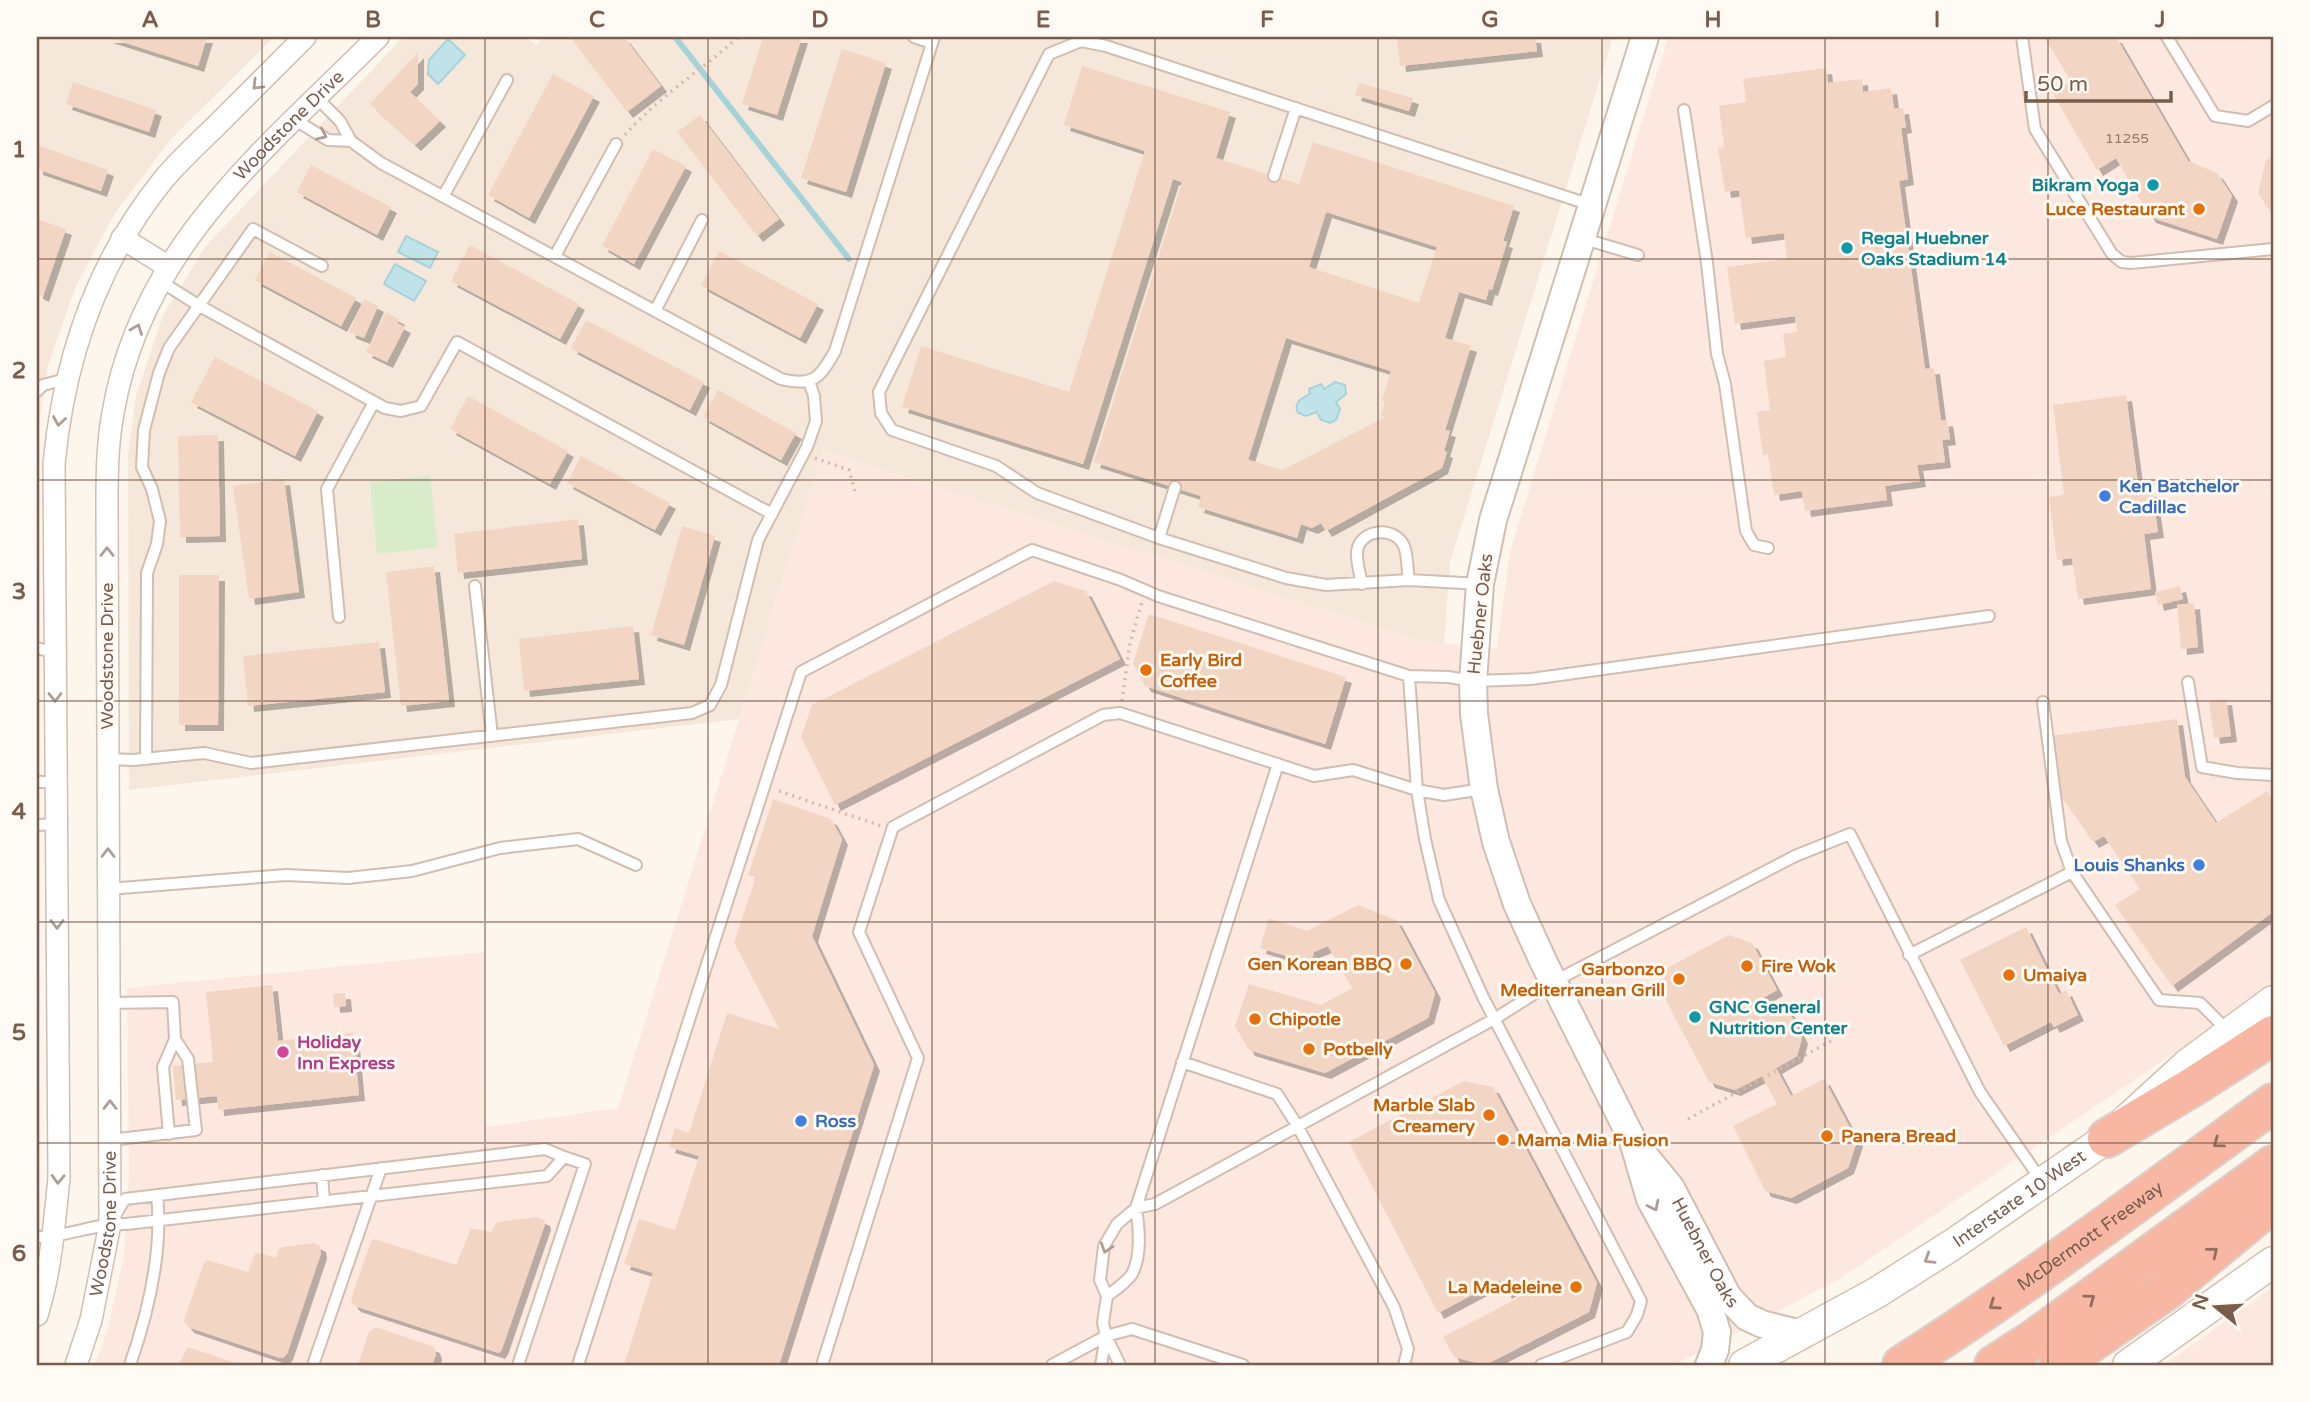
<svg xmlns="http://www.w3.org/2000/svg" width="2310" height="1402" font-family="'Varela Round',sans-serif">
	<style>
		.residential { fill: #f5e8da }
		.commercial { fill: #fde8e0 }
		.green { fill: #d8ecc9 }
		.water { fill: #bfe3e8; stroke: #a5d3da; stroke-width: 2 }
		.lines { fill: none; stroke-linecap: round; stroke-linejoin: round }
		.stream { stroke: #a5d3da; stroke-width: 6 }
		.building { fill: #f3d5c3; fill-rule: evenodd; filter: url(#shadow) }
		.service-casing { stroke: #d1beb0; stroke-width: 14 }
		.minor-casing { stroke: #d1beb0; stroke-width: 24 }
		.tertiary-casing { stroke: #d1beb0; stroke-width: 30 }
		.secondary-casing { stroke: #d6c0b0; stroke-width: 33 }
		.motorway-casing { stroke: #dad1cd; stroke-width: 42 }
		.path { stroke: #d9b8a5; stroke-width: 3.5; stroke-dasharray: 2 5; stroke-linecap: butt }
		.service { stroke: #fff; stroke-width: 10 }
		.minor { stroke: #fff; stroke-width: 21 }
		.tertiary { stroke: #fff; stroke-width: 26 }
		.secondary { stroke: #fff; stroke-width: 30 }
		.motorway { stroke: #f7b7a3; stroke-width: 38 }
		.oneway { stroke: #af9d94 }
		.oneway2 { stroke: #936e5e }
		.grid { fill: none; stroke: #7a5c4d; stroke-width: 2; stroke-opacity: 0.55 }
		.culture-dot { fill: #0f9aa8; stroke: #fffaf3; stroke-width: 2.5 }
		.food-dot { fill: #e8710a; stroke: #fffaf3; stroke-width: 2.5 }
		.shop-dot { fill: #3f7fe0; stroke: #fffaf3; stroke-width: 2.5 }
		.hotel-dot { fill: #d1479c; stroke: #fffaf3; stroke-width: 2.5 }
		.labels { text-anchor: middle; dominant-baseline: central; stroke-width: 6; stroke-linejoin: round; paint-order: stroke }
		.number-label { font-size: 14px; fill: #987a6a }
		.street-label { font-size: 18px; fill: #7a5c4d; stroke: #fffaf3 }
		.culture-label { font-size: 18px; font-weight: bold; fill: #0d838f; stroke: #fffaf3; text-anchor: start }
		.food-label { font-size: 18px; font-weight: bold; fill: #c56008; stroke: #fffaf3; text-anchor: start }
		.shop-label { font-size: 18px; font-weight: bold; fill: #366cbe; stroke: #fffaf3; text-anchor: start }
		.hotel-label { font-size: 18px; font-weight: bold; fill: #b23c85; stroke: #fffaf3; text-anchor: start }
		.neatline { fill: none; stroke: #7a5c4d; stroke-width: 2.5 }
		.grid-label { font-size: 23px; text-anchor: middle; font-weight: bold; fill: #7a5c4d }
	</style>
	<defs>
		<filter id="shadow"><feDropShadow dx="6" dy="6" stdDeviation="0" flood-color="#0004"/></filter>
	</defs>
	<rect width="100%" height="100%" fill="#fdf6ec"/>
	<path class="residential" d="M37 37H274L171 139 115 213 75 288 48 366 37 437Z
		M403 37H525L536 45 543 37H1613L1450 562 1444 644 1426 642 823 451 739 719 129 790 128 455 136 396 163 315 206 246Z"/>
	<path class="commercial" d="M1668 37H2273V980L2173 1054 1841 1278 1674 1365H95L108 1328 124 1255 129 1173 127 988 484 952 485 1127 618 1108 823 450 1426 642 1497 648 1510 552Z
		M2273 1287V1365H2164Z"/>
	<path class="green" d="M430 476 438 547 377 554 370 482Z"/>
	<path class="water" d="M448 39 465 55 438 84 428 74 429 60Z
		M406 236 438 252 430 268 398 252Z
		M395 264 426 281 414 301 384 284Z
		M1335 382 1345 385 1346 394 1336 402 1340 409 1336 420 1330 423 1321 420 1317 412 1306 416 1298 413C1293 402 1302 398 1310 394L1309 389 1321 384 1324 389Z"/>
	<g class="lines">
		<path class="stream" d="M675 37 849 259"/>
	</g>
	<path class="building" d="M107 37H207L198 66Z
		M570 37H624L661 86 627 112Z
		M763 37H802L777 115 742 104Z
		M1397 37H1535L1537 51 1400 66Z
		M2044 37H2116L2188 161 2217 173 2232 196 2217 239 2150 217 2116 158 2097 170 2052 92 2071 81Z
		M842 49 886 63 846 192 801 178Z
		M418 52V84L410 92 440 121 415 145 370 104Z
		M1082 66 1230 112 1216 158 1299 184 1313 142 1514 206 1503 241 1507 242 1492 290 1489 289 1486 300 1459 292 1445 338 1471 346 1445 430 1450 431 1444 451 1447 452 1442 468 1326 531 1321 523 1312 528 1301 524 1297 538 1198 507 1201 496 1094 462 1182 182 1173 179 1083 464 902 407 921 346 1069 392 1145 151 1064 125ZM1326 212 1437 247 1419 303 1309 267ZM1286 338 1391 371 1382 401 1385 402 1381 416 1385 417 1283 470 1248 460Z
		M1826 68 1828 83 1862 79 1863 92 1891 88 1894 109 1903 108 1906 127 1901 128 1908 179 1899 181 1925 369 1934 368 1941 421 1947 420 1950 439 1942 440 1945 462 1917 465 1920 481 1885 486 1887 500 1805 511 1802 491 1774 495 1768 454 1763 455 1757 412 1770 410 1764 361 1786 357 1783 334 1797 332 1795 316 1735 324 1727 267 1787 259 1784 233 1746 238 1739 190 1725 192 1718 148 1724 147 1719 106 1746 102 1743 79Z
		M553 74 594 96 529 218 488 195Z
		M73 82 156 110 149 132 66 104Z
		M1359 83 1413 98 1409 111 1355 95Z
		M700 115 779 219 757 236 677 132Z
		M37 145 108 170 101 191 37 169Z
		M653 149 686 166 634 264 602 246Z
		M2273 156V216L2258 193 2266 160Z
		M311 165 391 207 377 235 297 192Z
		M37 219 66 229 43 296 37 293Z
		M470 245 579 304 560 339 451 281Z
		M719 251 818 304 800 338 701 285Z
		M270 252 356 298 341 326 255 280Z
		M364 299 378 306 364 338 349 332Z
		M386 312 399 319 397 323 405 327 387 362 366 352Z
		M586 320 704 382 690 410 571 348Z
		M215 357 318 411 295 456 191 402Z
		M718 390 796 433 781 460 703 417Z
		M2126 395 2139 492 2152 491 2158 532 2144 534 2151 589 2078 599 2072 558 2057 560 2049 497 2064 495 2053 405Z
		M468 396 568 451 550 484 450 429Z
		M218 435 220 536 180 537 178 436Z
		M581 456 670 503 655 530 567 483Z
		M284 479 299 592 249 599 233 486Z
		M578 519 582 559 458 573 454 534Z
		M682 526 715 536 684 645 651 635Z
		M434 566 449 701 401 706 386 572Z
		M179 575H219L218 725H179Z
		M1054 581 1086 591 1120 659 835 805 801 737 812 705Z
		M2180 586 2183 599 2158 605 2155 592Z
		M2194 603 2198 647 2181 649 2177 605Z
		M1149 614 1346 677 1325 744 1145 686 1133 663Z
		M633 626 639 679 524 691 519 639Z
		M379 642 385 692 248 706 243 656Z
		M2226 699 2231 736 2214 738 2209 701Z
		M2177 719 2185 777 2216 823 2267 791 2273 800V912L2172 986 2115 905 2140 889 2104 836 2093 842 2058 792 2050 736Z
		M773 799 831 819 842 839 812 936 874 1065 779 1365H624L653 1273 624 1264 639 1219 675 1230 699 1156 669 1147 675 1128 689 1133 727 1013 779 1029 734 942 756 877 748 875Z
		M1358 905 1396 920 1435 993 1428 1018 1325 1073 1249 1050 1235 1026 1249 984 1321 1005 1352 988 1328 946 1314 952 1311 963 1260 948 1269 918 1307 931Z
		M2026 927 2059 994 2066 990 2078 1015 2054 1027 2051 1022 2004 1046 1960 960Z
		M1729 935 1752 943 1777 990 1761 999 1770 1016 1787 1007 1802 1038 1797 1056 1776 1068 1791 1096 1824 1079 1857 1141 1848 1168 1791 1198 1765 1191 1733 1126 1777 1104 1762 1076 1735 1090 1709 1082 1661 991 1667 968Z
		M272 985 278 1041 353 1033 359 1095 218 1110 217 1096 176 1100 173 1066 213 1062 206 992Z
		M345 993 346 1006 334 1007 333 994Z
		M1464 1081 1493 1087 1597 1283 1589 1312 1485 1365 1454 1357 1443 1337 1518 1298 1513 1289 1506 1293 1500 1280 1438 1313 1349 1142Z
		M537 1217 544 1220 545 1224 502 1349 499 1353 355 1306 352 1303 351 1299 371 1242 374 1239 456 1265 471 1228 491 1232 497 1222Z
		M314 1243 320 1246 321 1253 287 1354 284 1357 280 1358 188 1327 185 1323 184 1320 204 1263 207 1260 248 1272 255 1254 259 1253 276 1258 278 1250 283 1247Z
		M376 1327 434 1347 436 1354 432 1365H358L369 1332Z
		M187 1348H191L242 1365H179Z"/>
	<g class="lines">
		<g class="service-casing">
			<path id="service" d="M914 37 932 43
				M2022 37 2035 129 2112 254 2122 262 2131 263 2273 249
				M2167 37 2215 116 2248 121 2273 106
				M317 98 340 121 351 141 381 163 781 379C813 387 820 378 835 351L934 37
				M1684 110 1707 263 1717 354 1725 384 1746 531 1754 545 1768 548
				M295 120 328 140 351 141
				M1274 176 1296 108
				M444 195 507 80
				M1581 238 1638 255
				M555 256 616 144
				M160 281 198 305 385 408 401 411 421 406 457 342 772 514
				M655 311 702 220
				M37 391 43 385 66 379
				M1159 538 1175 487
				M1362 584C1360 574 1356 561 1357 551 1361 528 1395 526 1404 546 1408 556 1407 569 1409 580
				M1480 584 1409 580 1326 585 1286 578 1159 538 1037 493 996 466 892 430 881 413 879 392 1049 54 1081 41 1106 46 1591 205
				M475 586 492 736
				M339 617 327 489 374 402
				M37 648 55 653
				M1409 676 1417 790 1425 839 1439 900 1483 997 1641 1301 1637 1315 1627 1332 1541 1365
				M2188 682 2202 767 2237 773 2273 775
				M2043 702 2061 841 2072 872 2159 1000 2200 1003 2229 1032
				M108 759 133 760 204 753 251 763 692 713 710 705 721 685 758 540 807 447 816 421 814 396 809 381
				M146 759 147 573 157 544 160 521 152 489 142 467 144 430 159 373 169 348 253 229 322 266
				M37 782H56
				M37 825 56 824
				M108 889 286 875 348 878 412 871 500 848 578 839 636 865
				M1909 955 2072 872
				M109 1003 173 1002 175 1039 163 1067 169 1134
				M1182 1062 1277 1094 1297 1125 1394 1307 1408 1349 1404 1365
				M110 1140 196 1130 188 1059 175 1039
				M322 1175 324 1201
				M113 1219 125 1199 545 1149 564 1157
				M37 1237C67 1237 95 1223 126 1224L547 1176 564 1157 585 1164 518 1365
				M1107 1296C1115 1290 1127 1282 1132 1274 1142 1255 1139 1228 1136 1208L1278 764
				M130 1365C148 1313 163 1250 157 1195
				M313 1365 381 1168
				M578 1365 801 672 1032 550 1121 580 1158 596 1409 676 1448 677 1473 681 1531 679 1989 616
				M822 1365 918 1058 859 932 893 827 1103 715 1120 713 1314 776 1353 770 1417 790 1444 795 1483 789
				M1052 1365 1106 1336 1132 1329 1243 1365
				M1101 1365 1106 1336
				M1120 1365 1106 1336 1103 1323 1107 1296 1100 1280 1104 1246 1117 1224 1136 1208 1155 1204 1496 1018 1553 982 1795 856 1850 834 1980 1092 2041 1180"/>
		</g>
		<g class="minor-casing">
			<g id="minor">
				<path d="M122 238 167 266"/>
				<path d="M37 1315C51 1271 54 1225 59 1178L54 464C64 359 96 263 163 180 179 161 197 144 215 127 245 97 275 67 305 37"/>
				<path id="s1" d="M76 1365 91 1320 110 1224 107 509C107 477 107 445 113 413 141 247 266 149 378 37"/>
			</g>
		</g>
		<g class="tertiary-casing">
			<g id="tertiary">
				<path d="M1645 37 1493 520 1480 584 1473 681 1474 714 1484 789 1496 842 1517 904 1544 963 1633 1141 1650 1199 1710 1309 1717 1332 1715 1350 1709 1365"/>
				<path id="s2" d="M1640 1150 1671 1188 1728 1297 1747 1317 1762 1324 1801 1334"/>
			</g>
		</g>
		<g class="secondary-casing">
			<g id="secondary">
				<path id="s3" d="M1744 1365 1876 1293 1952 1245 2107 1138 2189 1063 2273 1001"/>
				<path d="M2128 1365 2273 1262"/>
			</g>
		</g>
		<g class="motorway-casing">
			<g id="motorway">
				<path d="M2107 1138 2194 1086 2273 1035"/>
				<path id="s4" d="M1902 1365C2030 1283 2151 1192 2273 1103"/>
				<path d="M1994 1365 2033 1340 2273 1165"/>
				<path d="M2059 1365 2167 1290 2273 1202"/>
			</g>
		</g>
		<path class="path" d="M625 135C658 97 701 71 738 37
			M815 458 849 470 856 495
			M1122 701 1130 643 1142 602
			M779 791 881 826
			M1688 1119 1831 1041"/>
		<use href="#service" class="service"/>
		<use href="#minor" class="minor"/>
		<use href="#tertiary" class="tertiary"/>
		<use href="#secondary" class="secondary"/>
		<use href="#motorway" class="motorway"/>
	</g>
	<defs><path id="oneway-chevron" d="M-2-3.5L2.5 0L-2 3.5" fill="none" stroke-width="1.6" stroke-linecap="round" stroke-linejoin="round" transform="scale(1.75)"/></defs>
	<g class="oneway">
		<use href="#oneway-chevron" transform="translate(257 85) rotate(135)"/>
		<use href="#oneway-chevron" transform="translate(322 135) rotate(25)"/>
		<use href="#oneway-chevron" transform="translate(137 329) rotate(-69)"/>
		<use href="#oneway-chevron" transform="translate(59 421) rotate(99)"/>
		<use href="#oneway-chevron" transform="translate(107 552) rotate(-90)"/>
		<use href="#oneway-chevron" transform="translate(55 697) rotate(90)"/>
		<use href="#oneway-chevron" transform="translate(108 853) rotate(-90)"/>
		<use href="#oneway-chevron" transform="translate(57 924) rotate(90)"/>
		<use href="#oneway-chevron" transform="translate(110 1105) rotate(-90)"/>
		<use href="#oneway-chevron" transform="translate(58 1179) rotate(92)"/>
		<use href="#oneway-chevron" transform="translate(1654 1206) rotate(64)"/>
		<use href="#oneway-chevron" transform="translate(1106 1248) rotate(108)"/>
		<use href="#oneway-chevron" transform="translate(1929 1259) rotate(148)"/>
	</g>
	<g class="oneway2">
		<use href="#oneway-chevron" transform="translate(2218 1143) rotate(144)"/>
		<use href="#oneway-chevron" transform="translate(2213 1252) rotate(-39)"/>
		<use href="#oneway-chevron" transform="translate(2090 1299) rotate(-36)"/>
		<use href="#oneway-chevron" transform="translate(1994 1305) rotate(145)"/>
	</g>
	<path class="grid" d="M262 37V1365M485 37V1365M708 37V1365M932 37V1365M1155 37V1365M1378 37V1365M1602 37V1365M1825 37V1365M2048 37V1365M37 259H2273M37 480H2273M37 701H2273M37 922H2273M37 1143H2273"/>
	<g class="culture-dot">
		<circle cx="2153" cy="185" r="7"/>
		<circle cx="1847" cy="248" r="7"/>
		<circle cx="1695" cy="1017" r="7"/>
	</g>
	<g class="food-dot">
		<circle cx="2199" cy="209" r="7"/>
		<circle cx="1146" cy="670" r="7"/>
		<circle cx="1406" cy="964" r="7"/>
		<circle cx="1747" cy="966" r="7"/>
		<circle cx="2009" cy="975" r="7"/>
		<circle cx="1679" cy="979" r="7"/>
		<circle cx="1255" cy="1019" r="7"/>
		<circle cx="1309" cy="1049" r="7"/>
		<circle cx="1489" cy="1115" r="7"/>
		<circle cx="1827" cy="1136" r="7"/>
		<circle cx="1503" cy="1140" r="7"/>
		<circle cx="1576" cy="1287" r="7"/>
	</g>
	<g class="shop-dot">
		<circle cx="2105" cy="496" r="7"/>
		<circle cx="2199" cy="865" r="7"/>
		<circle cx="801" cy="1121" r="7"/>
	</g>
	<circle class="hotel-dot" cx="283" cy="1052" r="7"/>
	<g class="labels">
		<g class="number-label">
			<text x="2127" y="138">11255</text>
		</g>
		<g class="street-label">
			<text stroke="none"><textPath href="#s1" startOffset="1300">Woodstone Drive</textPath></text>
			<text transform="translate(1480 614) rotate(-84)">Huebner Oaks</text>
			<text transform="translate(107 656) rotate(-90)">Woodstone Drive</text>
			<text stroke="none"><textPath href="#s3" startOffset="322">Interstate 10 West</textPath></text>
			<text stroke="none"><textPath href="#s1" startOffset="145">Woodstone Drive</textPath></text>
			<text stroke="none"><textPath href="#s4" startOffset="228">McDermott Freeway</textPath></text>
			<text stroke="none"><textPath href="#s2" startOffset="122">Huebner Oaks</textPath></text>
		</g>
		<g class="culture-label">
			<text x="2139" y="185" text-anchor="end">Bikram Yoga</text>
			<text x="1861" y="238">Regal Huebner<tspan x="1861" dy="21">Oaks Stadium 14</tspan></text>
			<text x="1709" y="1007">GNC General<tspan x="1709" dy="21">Nutrition Center</tspan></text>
		</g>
		<g class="food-label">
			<text x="2185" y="209" text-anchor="end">Luce Restaurant</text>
			<text x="1160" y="660">Early Bird<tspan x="1160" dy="21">Coffee</tspan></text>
			<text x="1392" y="964" text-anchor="end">Gen Korean BBQ</text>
			<text x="1761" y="966">Fire Wok</text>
			<text x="1665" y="969" text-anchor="end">Garbonzo<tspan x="1665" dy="21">Mediterranean Grill</tspan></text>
			<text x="2023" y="975">Umaiya</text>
			<text x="1269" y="1019">Chipotle</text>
			<text x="1323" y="1049">Potbelly</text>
			<text x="1475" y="1105" text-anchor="end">Marble Slab<tspan x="1475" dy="21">Creamery</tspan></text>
			<text x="1841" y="1136">Panera Bread</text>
			<text x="1517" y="1140">Mama Mia Fusion</text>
			<text x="1562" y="1287" text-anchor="end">La Madeleine</text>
		</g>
		<g class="shop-label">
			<text x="2119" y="486">Ken Batchelor<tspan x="2119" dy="21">Cadillac</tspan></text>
			<text x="2185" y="865" text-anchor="end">Louis Shanks</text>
			<text x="815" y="1121">Ross</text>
		</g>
		<g class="hotel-label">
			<text x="297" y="1042">Holiday<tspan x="297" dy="21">Inn Express</tspan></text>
		</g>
	</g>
	<rect width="2310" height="1402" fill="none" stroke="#fffaf3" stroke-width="77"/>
	<g transform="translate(2216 1307) rotate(288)" stroke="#fffaf3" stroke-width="5" paint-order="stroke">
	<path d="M0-5L12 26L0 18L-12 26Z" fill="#7a5c4d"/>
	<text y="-10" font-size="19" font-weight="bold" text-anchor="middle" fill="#7a5c4d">N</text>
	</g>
	<path d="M2026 91v10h145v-10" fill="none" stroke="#7a5c4d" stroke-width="3.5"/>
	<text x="2037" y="91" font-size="21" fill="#7a5c4d" stroke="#fffaf3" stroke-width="5" paint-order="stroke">50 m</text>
	<rect x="38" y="38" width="2234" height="1326" class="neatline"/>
	<g class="grid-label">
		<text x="150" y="27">A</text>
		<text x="373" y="27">B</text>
		<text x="597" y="27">C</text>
		<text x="820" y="27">D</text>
		<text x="1043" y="27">E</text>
		<text x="1267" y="27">F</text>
		<text x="1490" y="27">G</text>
		<text x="1713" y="27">H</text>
		<text x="1937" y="27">I</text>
		<text x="2160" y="27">J</text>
		<text x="19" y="157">1</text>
		<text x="19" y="378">2</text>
		<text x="19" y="599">3</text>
		<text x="19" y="819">4</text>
		<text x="19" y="1040">5</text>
		<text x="19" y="1261">6</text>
	</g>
</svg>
